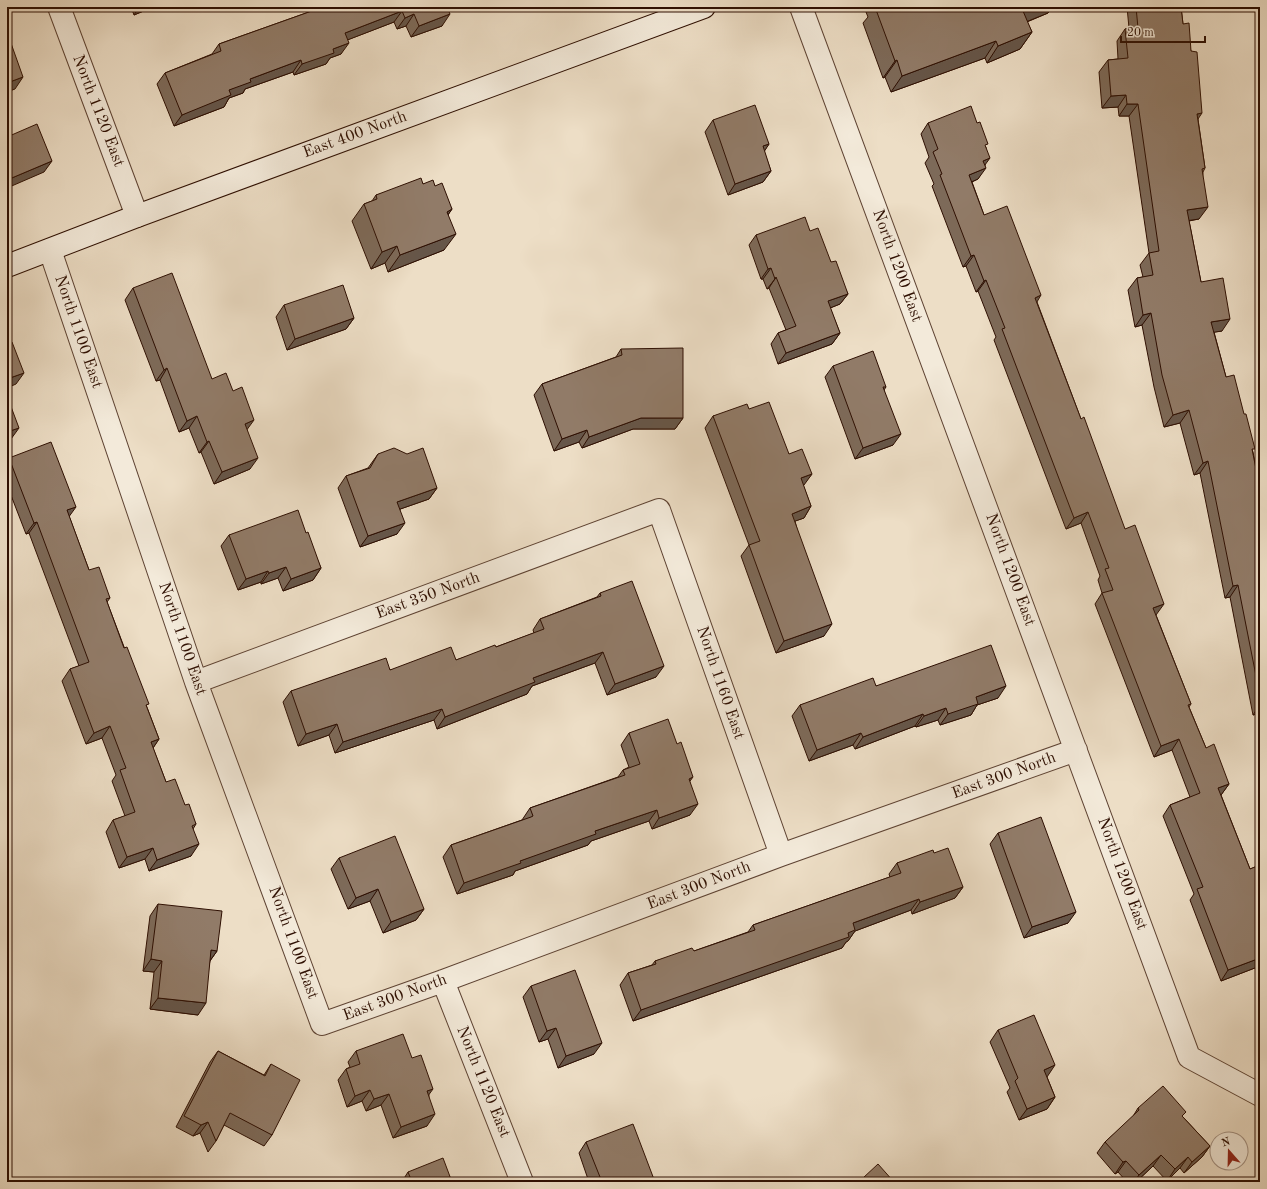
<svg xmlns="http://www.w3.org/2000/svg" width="1267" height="1189" font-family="'Old Standard TT',serif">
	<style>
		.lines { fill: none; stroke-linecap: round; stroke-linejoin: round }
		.street-casing { stroke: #5e4333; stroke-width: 24 }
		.secondary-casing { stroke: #2e0f02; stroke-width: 24 }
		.street { stroke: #f3eada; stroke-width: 22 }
		.secondary { stroke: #f3eada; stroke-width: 22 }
		.wall { fill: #7d6a59; stroke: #2e0f02 }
		.shaded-wall { fill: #665649; stroke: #2e0f02 }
		.building { fill: #917b68; stroke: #2e0f02 }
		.labels { text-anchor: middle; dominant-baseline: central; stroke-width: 4; stroke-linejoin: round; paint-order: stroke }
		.street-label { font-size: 16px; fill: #2e0f02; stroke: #f3eada }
	</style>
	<rect width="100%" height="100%" fill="#eddec6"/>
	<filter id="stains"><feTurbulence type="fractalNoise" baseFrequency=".005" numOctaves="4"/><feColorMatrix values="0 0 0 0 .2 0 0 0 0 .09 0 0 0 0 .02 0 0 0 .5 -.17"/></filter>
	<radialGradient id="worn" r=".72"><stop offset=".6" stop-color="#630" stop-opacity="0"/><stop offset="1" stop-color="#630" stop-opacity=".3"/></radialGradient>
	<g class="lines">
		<g class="street-casing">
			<path id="street" d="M59 7 137 216
				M801 7 1189 1057 1260 1095
				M50 250 196 682 322 1024 443 981 781 855 1076 750
				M196 682 659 510 781 855
				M443 981 522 1182"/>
		</g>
		<g class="secondary-casing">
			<path id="secondary" d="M7 266 137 216 704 7"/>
		</g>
		<use href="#street" class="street"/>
		<use href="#secondary" class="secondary"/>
	</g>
	<path class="wall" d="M131 7H153L134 15Z
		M323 7H447L442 26 411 37 406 26 397 29 394 22 347 40 341 54 330 58 326 64 294 75 293 72 245 89 243 93 229 98 224 107 174 126 157 84 165 73 212 54 219 44Z
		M864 7H1052L1048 13 1027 22 1032 32 1020 49 987 63 985 58 891 92 885 77 883 78 863 23 868 17Z
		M1127 7H1181L1183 24 1191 51 1198 119 1205 168 1203 172 1199 219 1189 221 1201 282 1222 331 1214 332 1226 377 1253 452 1260 489V713L1253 715 1230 597 1225 598 1200 473 1194 475 1180 423 1164 427 1154 387 1142 325 1135 327 1128 290 1137 278 1143 277 1140 265 1149 253 1129 116H1119L1118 107 1102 108 1099 72 1108 60 1118 59 1117 41 1125 29 1129 28Z
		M713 120 769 144 764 151 771 171 763 182 728 195 705 132Z
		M928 123 986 147 985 166 978 179 972 182 984 215 1037 302 1081 419 1156 615 1191 704 1189 707 1206 748 1229 784 1221 795 1250 869 1260 865V966L1221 981 1190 900 1194 894 1163 816 1170 805 1190 797 1172 750 1154 757 1095 604 1102 593 1098 580 1100 576 1081 523 1066 529 994 340 996 337 978 291 976 292 966 266 963 267 932 186 934 184 925 163 929 157 921 134Z
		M423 184 435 186 452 209 448 215 444 250 388 272 385 263 371 269 352 221 364 204 372 201 376 195Z
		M810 231 831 262 848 294 840 304 830 308 840 333 832 344 778 364 771 344 778 333 786 330 769 288 767 289 763 279H761L749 245 756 235Z
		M133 288 212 379 247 430 250 469 214 484 201 452 199 453 189 428 179 432 160 380 156 381 125 300Z
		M284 305 354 318 346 329 287 350 276 317Z
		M621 349 683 418 675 429H633L582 448 579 442 554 451 534 395 542 384 616 357Z
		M833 366 886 387 884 390 893 445 855 459 825 377Z
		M749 409 789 454 812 474 803 485 811 506 804 518 795 521 824 636 776 653 741 556 749 545 705 428 713 416Z
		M378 454 437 488 429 499 400 509 397 534 360 547 338 488 346 476 368 468Z
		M9 458 69 516 89 570 110 598 107 602 159 739 153 748 166 782 185 805 196 824 193 829 191 856 149 871 145 859 119 868 106 832 113 820 125 816 112 781 116 775 102 738 86 744 62 681 70 669 79 666 29 533 26 534 7 485V462Z
		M306 533 321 568 313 580 283 591 278 578 261 584V582L238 590 221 546 229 535Z
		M600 593 656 677 607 695 595 663 532 686 527 694 437 729 434 720 335 753 329 735 298 746 283 702 291 691 390 670 456 660 496 647 534 633 533 630 540 619 597 597Z
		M876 686 998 698 977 705 971 715 940 725 938 720 916 727 915 726 855 749 853 745 809 761 792 716 800 705Z
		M629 733 690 782V815L652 829 649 821 591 841 588 845 515 871 513 875 457 894 443 857 451 845 522 820 530 808 618 777 623 770 629 767 621 745Z
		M998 833 1068 923 1024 938 990 844Z
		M934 853 963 887 955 898 912 914 911 910 855 931 848 941 846 942 842 948 633 1021 620 985 628 973 652 965 655 961 694 951 748 932 753 925 890 877 889 874 897 863Z
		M339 858 424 909 416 920 383 933 370 901 348 909 331 869Z
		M158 904 217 951 210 961 198 1015 150 1009 154 972 143 971 150 916Z
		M531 986 594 1054 558 1068 548 1039 539 1042 523 997Z
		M998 1030 1047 1077 1055 1097 1047 1109 1019 1120 1007 1092 1010 1088 990 1042Z
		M218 1051 264 1075 271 1064 272 1135 264 1146 224 1125 216 1141 208 1152 200 1133 193 1136 176 1127 210 1062Z
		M356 1051 412 1058 429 1095 427 1126 393 1138 381 1105 366 1111 362 1101 347 1107 338 1080 346 1069 350 1067 348 1062Z
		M1138 1108 1183 1117 1210 1146 1202 1157 1184 1173 1180 1168 1167 1181 1153 1166 1136 1182H1127L1118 1172 1115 1174 1097 1153 1105 1142 1132 1118Z
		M586 1142 655 1182H589L579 1153Z
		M408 1172 452 1182H399L400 1181 403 1180Z"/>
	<path class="shaded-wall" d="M139 7H153L134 15Z
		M1034 7H1052L1048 13 1011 28 1023 11Z
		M402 11 394 22 337 44 345 33Z
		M414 14 406 26 397 29 405 18Z
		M450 14 442 26 411 37 419 26Z
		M1032 32 1020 49 987 63 998 46Z
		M996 41 985 58 891 92 902 76Z
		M349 43 341 54 330 58 326 64 294 75 302 64 333 49Z
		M301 60 293 72 245 89 243 93 229 98 224 107 174 126 182 115 250 79Z
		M897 60 885 77 883 78 895 61Z
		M23 77 15 89 7 92V83Z
		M1126 95 1118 107 1102 108 1111 96Z
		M1127 104H1138L1129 116H1119Z
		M1202 113 1194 125 1197 114Z
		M769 144 762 155 763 146Z
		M990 158 982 169 983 161Z
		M52 161 44 172 7 188V180Z
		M986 168 978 179 962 186 969 175Z
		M771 171 763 182 728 195 735 184Z
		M1208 207 1199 219 1179 222 1187 210Z
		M452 209 440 226 447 212Z
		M456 234 444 250 388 272 400 255Z
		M397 246 385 263 371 269 382 252Z
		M974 255 966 266 963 267 971 256Z
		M771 268 763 279H761L768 269Z
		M776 277 769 288 767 289 775 279Z
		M986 280 978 291 976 292 984 281Z
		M848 294 840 304 820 312 828 301Z
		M1041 295 1034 307 1035 298Z
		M1151 313 1142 325 1135 327 1143 315Z
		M354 318 346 329 287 350 295 339Z
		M1230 319 1222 331 1203 334 1211 322Z
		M840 333 832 344 778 364 786 353Z
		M167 368 160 380 156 381 164 370Z
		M24 373 16 384 7 388V379Z
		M1189 410 1180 423 1164 427 1173 415Z
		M197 416 189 428 179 432 187 421Z
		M641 418H683L675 429H633L582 448 589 437Z
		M254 420 246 431 245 424Z
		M19 428 11 439 7 441V432Z
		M587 430 579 442 554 451 562 439Z
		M901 434 893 445 855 459 863 448Z
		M209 441 201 452 199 453 207 442Z
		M258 458 250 469 214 484 222 472Z
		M1208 461 1200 473 1194 475 1203 463Z
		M812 474 804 485 793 489 801 478Z
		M437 488 429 499 389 513 397 502Z
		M811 506 804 518 784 525 792 514Z
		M76 507 68 518 67 510Z
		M1088 512 1081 523 1066 529 1074 518Z
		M37 522 29 533 26 534 34 523Z
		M405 523 397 534 360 547 368 536Z
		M286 567 278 578 261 584 269 573Z
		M321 568 313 580 283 591 291 579Z
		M268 571 261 582 238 590 246 579Z
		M1238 585 1230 597 1225 598 1233 586Z
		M1164 604 1156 615 1145 619 1153 608Z
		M832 624 824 636 776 653 784 641Z
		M603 652 595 663 532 686 527 694 437 729 445 717 533 678Z
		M664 666 656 677 607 695 615 684Z
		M1006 686 998 698 977 705 971 715 940 725 948 714 976 697Z
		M1260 704V713L1253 715Z
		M946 708 938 720 916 727 924 716Z
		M442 709 434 720 335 753 343 742Z
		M923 714 915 726 855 749 863 737Z
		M337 724 329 735 298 746 306 734Z
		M110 726 102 738 86 744 94 733Z
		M861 733 853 745 809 761 817 750Z
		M159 739 151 751V742Z
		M1179 739 1172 750 1154 757 1161 746Z
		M693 777 685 788 689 779Z
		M1229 784 1221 795 1210 799 1218 788Z
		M698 804 690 815 652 829 659 818Z
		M657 810 649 821 591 841 588 845 515 871 513 875 457 894 464 883 520 861 595 831Z
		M199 844 191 856 149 871 157 860Z
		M153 848 145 859 119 868 127 857Z
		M963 887 955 898 912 914 920 902Z
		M378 889 370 901 348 909 356 898Z
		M919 899 911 910 855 931 848 941 846 942 842 948 633 1021 641 1010 853 923Z
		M424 909 416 920 383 933 391 922Z
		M1076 912 1068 923 1024 938 1032 927Z
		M211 950 217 951 209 962Z
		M1260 958V966L1221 981 1228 970Z
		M151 959 162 961 154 972 143 971Z
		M158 998 206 1003 198 1015 150 1009Z
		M556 1028 548 1039 539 1042 547 1031Z
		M602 1043 594 1054 558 1068 566 1056Z
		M1055 1065 1047 1077 1036 1081 1044 1070Z
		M433 1089 425 1100 427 1091Z
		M370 1090 362 1101 347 1107 355 1096Z
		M389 1094 381 1105 366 1111 374 1099Z
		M1055 1097 1047 1109 1019 1120 1027 1109Z
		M435 1114 427 1126 393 1138 401 1127Z
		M208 1122 200 1133 193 1136 201 1125Z
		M1210 1146 1202 1157 1184 1173 1192 1162Z
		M1161 1155 1153 1166 1136 1182H1134L1139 1175Z
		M1188 1157 1180 1168 1167 1181 1175 1169Z
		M1126 1161 1118 1172 1115 1174 1123 1162Z"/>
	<path class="building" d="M323 7H447L450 14 419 26 414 14 405 18 402 11 345 33 349 43 333 49 334 53 302 64 301 60 250 79 251 82 229 90 231 95 182 115 165 73 221 51 219 44Z
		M875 7H1034L1023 11 1032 32 998 46 996 41 902 76 897 60 895 61Z
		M1136 7H1181L1183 24 1189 23 1191 51 1197 52 1202 113 1197 114 1205 168 1202 169 1208 207 1187 210 1201 282 1223 278 1230 319 1211 322 1226 377 1234 375 1244 414H1246L1255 449H1252L1260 489V696L1238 585 1233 586 1208 461 1203 463 1189 410 1173 415 1162 375 1151 313 1143 315 1137 278 1153 275 1149 253 1159 251 1138 104H1127L1126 95 1111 96 1108 60 1128 58 1125 29 1138 28Z
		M7 32 23 77 7 83Z
		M755 105 769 144 763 146 771 171 735 184 713 120Z
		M971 106 977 123 980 122 988 144 985 145 990 158 983 161 986 168 969 175 984 215 1007 206 1041 295 1035 298 1081 419 1084 417 1125 529 1135 525 1164 604 1153 608 1191 704 1188 705 1206 748 1214 744 1229 784 1218 788 1250 869 1260 865V958L1228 970 1197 889 1203 887 1170 805 1200 793 1179 739 1161 746 1102 593 1113 590 1105 569 1109 568 1088 512 1074 518 1002 329 1005 328 986 280 984 281 974 255 971 256 940 175 942 174 933 152 938 149 928 123Z
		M37 124 52 161 7 180V137Z
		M421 178 423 184 433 180 435 186 442 183 452 209 447 212 456 234 400 255 397 246 382 252 364 204 377 199 376 195Z
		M805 217 810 231 818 228 831 262 836 261 848 294 828 301 840 333 786 353 778 333 796 326 776 277 775 279 771 268 768 269 756 235Z
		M172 273 212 379 226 373 233 391 242 387 254 420 245 424 258 458 222 472 209 441 207 442 197 416 187 421 167 368 164 370 133 288Z
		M343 285 354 318 295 339 284 305Z
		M12 342 24 373 7 379V344Z
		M683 348V418H641L589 437 587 430 562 439 542 384 622 355 621 349Z
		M873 351 886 387H883L901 434 863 448 833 366Z
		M7 396 19 428 7 432Z
		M769 402 789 454 802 449 812 474 801 478 811 506 792 514 832 624 784 641 749 545 760 541 713 416 747 404 749 409Z
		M51 442 76 507 67 510 89 570 99 567 110 598 106 599 124 648 127 647 149 704 146 705 159 739 151 742 166 782 175 779 185 805 189 804 196 824 192 826 199 844 157 860 153 848 127 857 113 820 135 812 120 770 126 768 110 726 94 733 70 669 89 662 37 522 34 523 9 458Z
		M394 448 407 454 423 448 437 488 397 502 405 523 368 536 346 476 370 468 378 454Z
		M298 510 306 533 308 532 321 568 291 579 286 567 269 573 268 571 246 579 229 535Z
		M632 581 664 666 615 684 603 652 533 678 535 682 445 717 442 709 343 742 337 724 306 734 291 691 386 658 390 670 451 647 456 660 495 645 496 647 544 629 540 619 601 596 600 593Z
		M991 645 1006 686 976 697 978 704 948 714 946 708 924 716 923 714 863 737 861 733 817 750 800 705 873 678 876 686Z
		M668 719 677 744 681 742 693 777 689 779 698 804 659 818 657 810 595 831 596 834 520 861 521 863 464 883 451 845 531 817 533 816 530 808 625 775 623 770 640 764 629 733Z
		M1041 817 1076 912 1032 927 998 833Z
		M395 836 424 909 391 922 378 889 356 898 339 858Z
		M948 848 963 887 920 902 919 899 853 923 855 930 848 933 849 937 641 1010 628 973 656 964 655 961 692 948 694 951 755 930 753 925 901 873 897 863 933 850 934 853Z
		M158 904 222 911 217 951 211 950 206 1003 158 998 162 961 151 959Z
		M575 970 602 1043 566 1056 556 1028 547 1031 531 986Z
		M1034 1015 1055 1065 1044 1070 1055 1097 1027 1109 1015 1081 1018 1078 998 1030Z
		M403 1034 412 1058 421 1055 433 1089 427 1091 435 1114 401 1127 389 1094 374 1099 370 1090 355 1096 346 1069 360 1064 356 1051Z
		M218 1051 265 1076 271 1064 300 1080 272 1135 230 1113 216 1141 208 1122 201 1125 184 1116Z
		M1163 1086 1186 1112 1182 1116 1210 1146 1192 1162 1188 1157 1175 1169 1161 1155 1139 1175 1126 1161 1123 1162 1105 1142 1139 1110 1138 1108Z
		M633 1124 655 1182H602L586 1142Z
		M443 1158 452 1182H401L400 1181 410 1177 408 1172Z
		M878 1164 894 1182H851V1178H863Z
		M968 1180 984 1182H968Z"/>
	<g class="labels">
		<g class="street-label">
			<text transform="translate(98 111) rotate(69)">North 1120 East</text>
			<text transform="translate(355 135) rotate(-20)">East 400 North</text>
			<text transform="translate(897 266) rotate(70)">North 1200 East</text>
			<text transform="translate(78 332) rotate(71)">North 1100 East</text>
			<text transform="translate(1010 570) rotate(70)">North 1200 East</text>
			<text transform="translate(428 596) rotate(-20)">East 350 North</text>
			<text transform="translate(182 639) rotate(71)">North 1100 East</text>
			<text transform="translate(720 683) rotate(71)">North 1160 East</text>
			<text transform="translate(1004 776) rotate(-20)">East 300 North</text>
			<text transform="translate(1122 874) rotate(70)">North 1200 East</text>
			<text transform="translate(699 886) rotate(-21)">East 300 North</text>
			<text transform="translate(293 943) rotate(70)">North 1100 East</text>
			<text transform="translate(395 998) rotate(-20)">East 300 North</text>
			<text transform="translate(483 1082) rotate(68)">North 1120 East</text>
		</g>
	</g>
	<rect width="1267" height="1189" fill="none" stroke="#eddec6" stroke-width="24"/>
	<rect x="8" y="8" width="1251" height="1173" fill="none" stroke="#2e0f02" stroke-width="2"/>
	<rect x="12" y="12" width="1243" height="1165" fill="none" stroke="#2e0f02"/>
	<g transform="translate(1229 1151) rotate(340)"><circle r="19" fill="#f3eada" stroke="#a49284"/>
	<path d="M0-3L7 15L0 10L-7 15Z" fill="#8f2418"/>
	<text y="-6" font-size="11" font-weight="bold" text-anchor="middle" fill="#2e0f02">N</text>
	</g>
	<path d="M1121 36v6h84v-6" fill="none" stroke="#2e0f02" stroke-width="2"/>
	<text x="1127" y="36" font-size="12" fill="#2e0f02" stroke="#f3eada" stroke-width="3" paint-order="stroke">20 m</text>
	<rect width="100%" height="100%" filter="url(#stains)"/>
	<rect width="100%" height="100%" fill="url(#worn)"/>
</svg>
